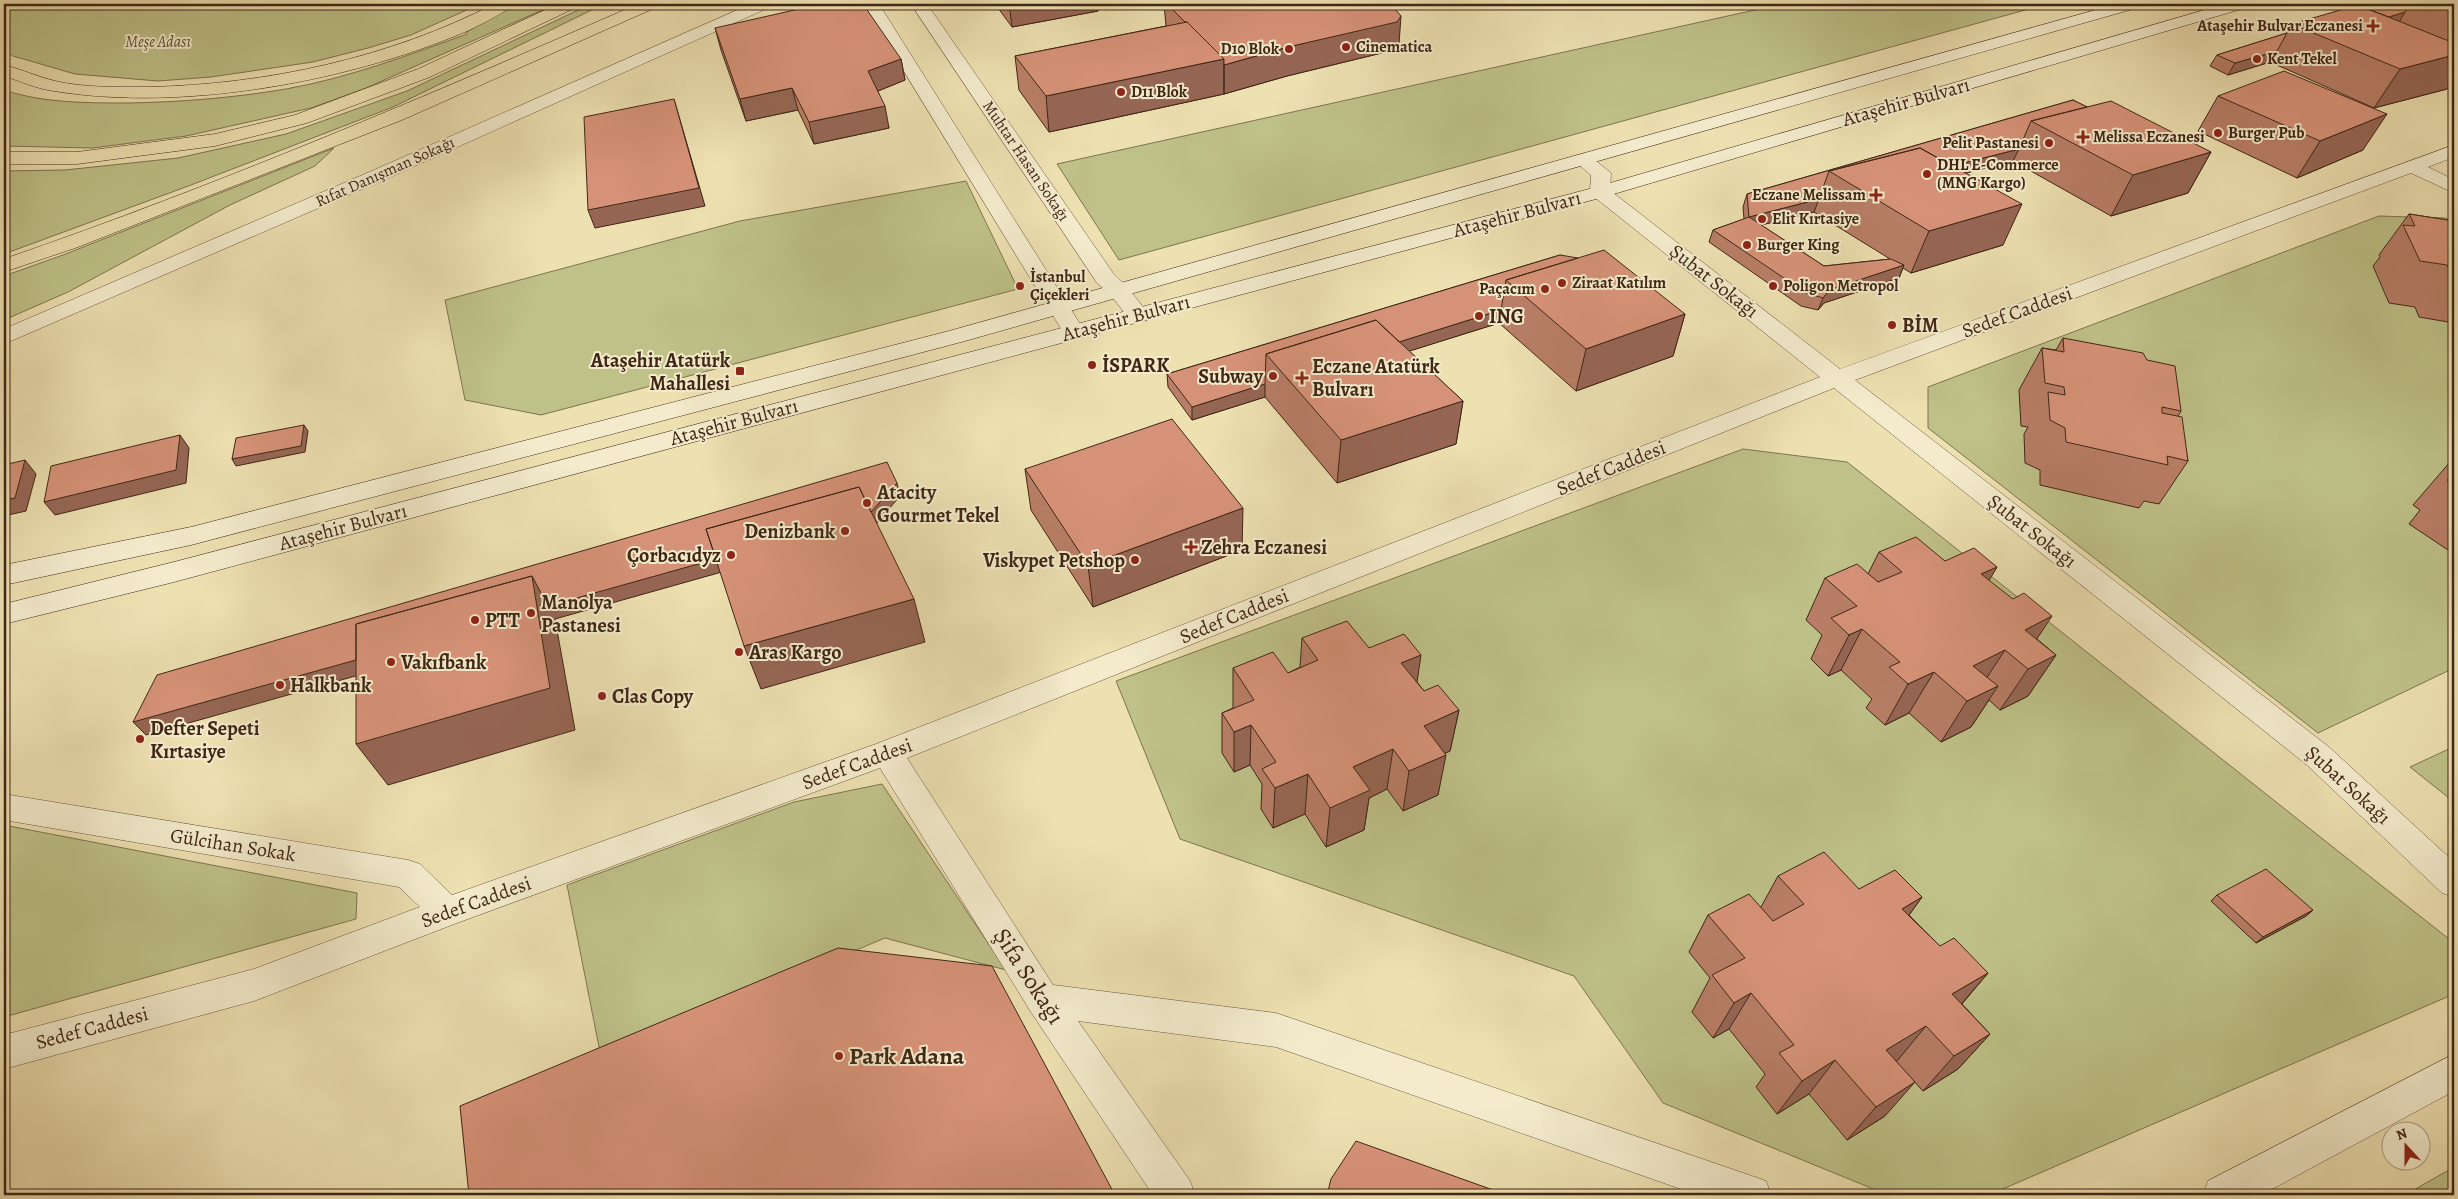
<svg xmlns="http://www.w3.org/2000/svg" width="2458" height="1199" font-family="Alegreya,serif">
	<style>
		.green { fill: #bec188; stroke: #7f744e }
		.lines { fill: none; stroke-linecap: round; stroke-linejoin: round }
		.minor-casing { stroke: #6b553c; stroke-width: 1 }
		.tertiary-casing { stroke: #6b553c; stroke-width: 1 }
		.secondary-casing { stroke: #402715; stroke-width: 1 }
		.motorway-casing { stroke: #402715; stroke-width: 1 }
		.minor { fill: #f3ebcc; fill-rule: evenodd }
		.tertiary { fill: #f3ebcc; fill-rule: evenodd }
		.secondary { fill: #f3ebcc; fill-rule: evenodd }
		.motorway { fill: #ede0b1; fill-rule: evenodd }
		.wall { fill: #b87e67; stroke: #402715; fill-rule: evenodd }
		.shaded-wall { fill: #966654; stroke: #402715 }
		.building { fill: #d69278; stroke: #402715 }
		.poi-dot { fill: #8f2418; stroke: #f3ebcc; stroke-width: 2 }
		.labels { text-anchor: middle; dominant-baseline: central; stroke-width: 4; stroke-linejoin: round; paint-order: stroke }
		.far-poi-label { font-size: 16px; font-weight: bold; fill: #402715; stroke: #f3ebcc; text-anchor: start }
		.far-park-label { font-size: 16px; font-style: italic; fill: #604e32; stroke: #f3ebcc }
		.far-street-label { font-size: 16px; fill: #402715; stroke: #f3ebcc }
		.street-label { font-size: 20px; fill: #402715; stroke: #f3ebcc }
		.poi-label { font-size: 20px; font-weight: bold; fill: #402715; stroke: #f3ebcc; text-anchor: start }
		.near-street-label { font-size: 24px; fill: #402715; stroke: #f3ebcc }
		.near-poi-label { font-size: 24px; font-weight: bold; fill: #402715; stroke: #f3ebcc; text-anchor: start }
	</style>
	<rect width="100%" height="100%" fill="#ede0b1"/>
	<filter id="stains"><feTurbulence type="fractalNoise" baseFrequency=".004" numOctaves="4"/><feColorMatrix values="0 0 0 0 .2 0 0 0 0 .09 0 0 0 0 .02 0 0 0 .5 -.17"/></filter>
	<radialGradient id="worn" r=".72"><stop offset=".6" stop-color="#630" stop-opacity="0"/><stop offset="1" stop-color="#630" stop-opacity=".3"/></radialGradient>
	<path class="green" d="M4 4H480L411 35 368 48 313 62 211 77 158 81 75 74 13 56 4 49Z
		M518 4H556L366 88 311 108 186 136 92 148 4 146V90C43 103 87 103 128 103 182 102 232 98 286 89 348 78 409 55 467 34L466 32Z
		M591 4H604L393 107 191 185 4 254V171L65 170 178 158 286 134 407 91Z
		M1782 4H2047L1119 260 1057 164Z
		M334 148 315 166 230 205 68 292 4 320V276L63 255Z
		M966 181 1018 289 541 415 465 400 445 300 740 221Z
		M2379 216 2445 218 2454 222V668L2318 733 1928 428V387Z
		M1743 449 1847 462 2454 943V994L1989 1195H1888L1663 1103 1574 976 1180 839 1116 681Z
		M2451 748 2454 751V802L2410 767Z
		M882 784 1006 970 885 938 601 1057 567 885 794 802Z
		M4 825 357 893 356 919 4 1017Z
		M2454 1167V1195H2405Z"/>
	<g class="lines">
		<g class="minor-casing">
			<path id="minor" d="M2454 145V157L2428 167 2454 180V193L2411 173 1855 380 2329 747 2454 862V897L2442 893 2307 765 1834 388 907 758 1053 985 1276 1013 1752 1176 1766 1181 1771 1195H1698L1276 1047 1078 1021 1190 1181 1195 1195H1153L1031 1012 880 768 457 923 254 1001 4 1069V1035L254 969 420 907 399 887 4 820V794L408 860 420 864 452 895 876 744 1820 377 1593 196 1590 192 1593 188 1600 186 1607 188 1840 369Z
				M2454 1054V1091L2261 1195H2203L2208 1181Z"/>
		</g>
		<g class="tertiary-casing">
			<path id="tertiary" d="M751 4H772L770 7 388 178 4 344V329L374 170Z
				M863 4H879L1085 332 1082 337 1074 339 1066 337 1063 332Z
				M911 4H927L1113 273C1127 286 1138 300 1149 315L1146 320 1138 322 1130 320 1110 294 1097 283Z
				M1583 154 1590 156 1611 173 1610 192 1607 196 1600 198 1593 196 1590 192 1591 175 1573 160 1576 156Z"/>
		</g>
		<g class="secondary-casing">
			<path id="secondary" d="M2117 4H2142L2140 7 965 341 191 545 4 585V565L191 527 949 331Z
				M2225 4H2250L2248 7 1607 196 174 582 4 624V604L174 562 1593 188Z"/>
		</g>
		<g class="motorway-casing">
			<path id="motorway" d="M494 4H514L512 7C496 16 481 25 465 32 347 82 182 112 54 91 37 89 20 81 4 76V65C21 69 38 77 55 81 85 88 119 87 150 87 268 84 389 58 494 4Z
				M558 4H579L577 7 430 77 307 123 215 146 77 164H4V152H77L215 134 295 115 418 69Z
				M638 4H659L657 7 402 120 78 247 4 272V259C219 185 429 95 638 4Z"/>
		</g>
		<use href="#minor" class="minor"/>
		<use href="#tertiary" class="tertiary"/>
		<use href="#secondary" class="secondary"/>
		<use href="#motorway" class="motorway"/>
	</g>
	<path class="wall" d="M995 4H1098V11L1012 27Z
		M1164 4H1375L1399 44 1394 50 1287 76 1224 94 1049 132 1019 90 1015 56 1166 26Z
		M2383 4H2454V78L2447 89 2374 108 2270 62 2228 75 2210 66 2217 55 2287 33 2292 24 2367 9Z
		M715 28 901 59 905 80 878 91 889 128 814 144 798 110 746 121 721 50Z
		M2218 96 2363 150 2297 178 2198 131Z
		M2073 100 2087 107 2211 152 2188 193 2111 216 2013 161 1966 173 2003 245 1911 273 1903 268 1899 278 1824 303 1818 310 1801 306 1709 242 1713 230 1744 219 1743 207 1747 194ZM1814 212 1890 259 1824 266 1761 225Z
		M2409 214 2454 221V323L2419 317 2415 307 2389 303 2373 266 2380 257 2379 255Z
		M1560 255 1685 314 1673 356 1576 391 1499 323 1409 351 1463 401 1456 444 1337 483 1265 397 1192 420 1168 387 1167 374Z
		M2063 338 2181 411 2178 416 2188 461 2159 504 2144 501 2139 508 2040 485V470L2025 463 2024 434 2028 427 2021 426 2019 390 2042 348 2056 350Z
		M2454 461V554L2409 524 2420 510 2413 505 2450 462Z
		M1025 469 1242 550 1093 607 1031 510Z
		M1879 552 1945 561 1997 567 1989 580 2037 639 2056 655 2028 696 2000 710 1989 700 1971 727 1941 742 1909 713 1885 725 1866 708 1872 699 1841 670 1828 676 1811 659 1822 635 1806 620 1825 578 1868 574Z
		M1302 638 1369 648 1417 682 1424 691 1459 710 1450 751 1445 753 1438 795 1403 811 1387 789 1369 798 1364 830 1326 847 1305 814 1273 828 1261 809 1262 784 1250 765 1234 772 1222 753V713L1233 708V668L1288 673 1300 667Z
		M1778 876 1859 889 1922 897 1909 915 1940 946 1988 973 1962 1004 1990 1034 1958 1069 1923 1091 1896 1062 1885 1116 1847 1140 1809 1094 1777 1114 1756 1087 1765 1074 1729 1029 1713 1038 1692 1012 1710 978 1689 952 1708 915 1761 907Z
		M2217 895 2313 910 2306 916 2256 943 2211 901Z"/>
	<path class="shaded-wall" d="M1009 4H1098V11L1012 27Z
		M2405 12 2398 24 2323 37Z
		M1401 16 1399 44 1394 50 1287 76 1224 94V65Z
		M2277 51 2270 62 2228 75 2235 63Z
		M2454 55V78L2447 89 2374 108 2400 69Z
		M901 59 905 80 873 93 868 71Z
		M1224 59V94L1049 132 1046 96Z
		M792 88 798 110 746 121 740 99Z
		M674 99 705 206 595 228 588 210Z
		M885 106 889 128 814 144 809 122Z
		M2387 114 2363 150 2297 178 2320 141Z
		M2019 149 2013 161 1872 197 1859 189Z
		M2211 152 2188 193 2111 216 2133 175Z
		M1819 199 1814 212 1745 229 1749 217Z
		M2022 204 2003 245 1911 273 1929 231Z
		M1904 265 1899 278 1824 303 1818 310 1823 298 1829 290Z
		M1501 310 1499 323 1295 387 1286 377Z
		M1685 314 1673 356 1576 391 1586 349Z
		M1265 384V397L1192 420V407Z
		M1463 401 1456 444 1337 483 1341 440Z
		M304 425 308 431 305 452 236 466 232 459Z
		M180 435 189 448 186 483 55 515 44 502Z
		M25 460 36 474 26 511 4 516V500Z
		M897 483 900 496 871 530 555 619 575 730 388 785 356 744 540 624 146 735 133 722 532 576Z
		M1243 508 1242 550 1093 607 1088 565Z
		M1997 567 1972 609 1981 574Z
		M914 599 925 642 761 689 744 646Z
		M2052 616 2025 657V630Z
		M1862 629 1841 670 1828 676 1849 635Z
		M2005 650 1978 691 1973 666Z
		M1421 655 1415 696 1401 663Z
		M2056 655 2028 696 2000 710 2028 669Z
		M1934 672 1909 713 1885 725 1908 684Z
		M1998 686 1971 727 1941 742 1967 701Z
		M1459 710 1450 751 1417 767 1424 726Z
		M1251 725 1250 765 1234 772V732Z
		M1393 749 1387 789 1369 798 1364 830 1326 847 1330 808 1353 767Z
		M1446 755 1438 795 1403 811 1409 771Z
		M1308 774 1305 814 1273 828 1275 788Z
		M1922 897 1895 935 1902 909Z
		M2313 910 2306 916 2256 943 2263 937Z
		M1988 973 1957 1009 1926 1026 1897 1061 1858 1084 1886 1050 1952 994Z
		M1751 993 1729 1029 1713 1038 1734 1003Z
		M1990 1034 1958 1069 1923 1091 1954 1056Z
		M1835 1060 1809 1094 1777 1114 1802 1081Z
		M1915 1082 1885 1116 1847 1140 1876 1107Z"/>
	<path class="building" d="M821 4H863L901 59 868 71 885 106 809 122 792 88 740 99 715 28Z
		M1167 4H1375L1396 10 1401 16 1397 22 1288 47 1224 65V59L1187 22H1185Z
		M2383 4H2411L2405 12 2389 17 2367 9Z
		M2358 5 2454 43V55L2400 69 2292 24Z
		M1187 22 1224 59 1046 96 1015 56Z
		M2287 33 2277 51 2235 63 2217 55Z
		M2284 71 2387 114 2320 141 2218 96Z
		M674 99 699 188 588 210 584 117Z
		M2073 100 2087 107 2031 121 2019 149 1952 166 1920 148 1829 171 1819 199 1749 217 1747 194Z
		M2111 101 2211 152 2133 175 2031 121Z
		M1920 148 2022 204 1929 231 1829 171Z
		M2409 214 2454 221V276L2452 275 2447 265 2420 261 2403 225 2415 226Z
		M1749 217 1824 266 1891 259 1904 265 1829 290 1823 298 1806 293 1713 230Z
		M1604 250 1685 314 1586 349 1506 280Z
		M1560 255 1578 258 1506 280 1501 310 1399 342 1376 320 1266 354 1265 384 1192 407 1167 374Z
		M1376 320 1463 401 1341 440 1266 354Z
		M2063 338 2143 353 2147 360 2175 366 2181 411 2162 407V413L2182 417 2188 461 2167 456 2168 465 2066 442 2065 428 2050 420 2048 392 2065 395 2064 387 2045 383 2042 348 2064 352Z
		M1172 419 1243 508 1088 565 1025 469Z
		M304 425 301 446 232 459 236 438Z
		M180 435 176 470 44 502 51 466Z
		M25 460 15 498 4 500V465Z
		M887 462 897 483 871 512 859 487 706 529 716 559 548 606 532 576 356 624V660L133 722 157 675Z
		M2454 477V485L2447 480Z
		M859 487 914 599 744 646 706 529Z
		M1916 537 1945 561 1974 548 1997 567 1981 574 2013 599 2024 593 2052 616 2025 630 2056 655 2028 669 2005 650 1973 666 1998 686 1967 701 1934 672 1908 684 1889 667 1900 662 1862 629 1849 635 1831 618 1857 606 1825 578 1857 564 1878 582 1902 572 1879 552Z
		M532 576 550 688 356 744V624Z
		M1347 621 1369 648 1404 634 1421 655 1401 663 1424 691 1438 685 1459 710 1424 726 1446 755 1409 771 1393 749 1353 767 1370 790 1330 808 1308 774 1275 788 1262 769 1276 762 1251 725 1234 732 1222 713 1254 700 1233 668 1273 652 1288 673 1318 660 1302 638Z
		M1824 852 1859 889 1895 870 1922 897 1902 909 1940 946 1954 938 1988 973 1952 994 1990 1034 1954 1056 1926 1026 1886 1050 1915 1082 1876 1107 1835 1060 1802 1081 1779 1053 1794 1045 1751 993 1734 1003 1712 975 1745 958 1708 915 1749 894 1773 921 1804 904 1778 876Z
		M2266 869 2313 910 2263 937 2217 895Z
		M838 948 992 966 1115 1195H469L460 1106Z
		M1356 1141 1507 1195H1327L1331 1179Z"/>
	<g class="poi-dot">
		<path d="M2370.5 18.5h5v5h5v5h-5v5h-5v-5h-5v-5h5z"/>
		<circle cx="1346" cy="47" r="5"/>
		<circle cx="1289" cy="49" r="5"/>
		<circle cx="2257" cy="59" r="5"/>
		<circle cx="1121" cy="92" r="5"/>
		<circle cx="2218" cy="133" r="5"/>
		<path d="M2080.5 129.5h5v5h5v5h-5v5h-5v-5h-5v-5h5z"/>
		<circle cx="2049" cy="143" r="5"/>
		<circle cx="1927" cy="174" r="5"/>
		<path d="M1873.5 187.5h5v5h5v5h-5v5h-5v-5h-5v-5h5z"/>
		<circle cx="1762" cy="219" r="5"/>
		<circle cx="1747" cy="245" r="5"/>
		<circle cx="1562" cy="283" r="5"/>
		<circle cx="1020" cy="286" r="5"/>
		<circle cx="1773" cy="286" r="5"/>
		<circle cx="1545" cy="289" r="5"/>
		<circle cx="1479" cy="316" r="5"/>
		<circle cx="1892" cy="325" r="5"/>
		<circle cx="1092" cy="365" r="5"/>
		<rect x="735" y="366" width="10" height="10" rx="2.5"/>
		<circle cx="1273" cy="376" r="5"/>
		<path d="M1299.5 370.5h5v5h5v5h-5v5h-5v-5h-5v-5h5z"/>
		<circle cx="867" cy="503" r="5"/>
		<circle cx="845" cy="531" r="5"/>
		<path d="M1188.5 539.5h5v5h5v5h-5v5h-5v-5h-5v-5h5z"/>
		<circle cx="731" cy="555" r="5"/>
		<circle cx="1135" cy="560" r="5"/>
		<circle cx="531" cy="613" r="5"/>
		<circle cx="475" cy="620" r="5"/>
		<circle cx="739" cy="652" r="5"/>
		<circle cx="391" cy="662" r="5"/>
		<circle cx="280" cy="685" r="5"/>
		<circle cx="602" cy="696" r="5"/>
		<circle cx="140" cy="739" r="5"/>
		<circle cx="839" cy="1056" r="5"/>
	</g>
	<g class="labels">
		<g class="far-poi-label">
			<text x="2363" y="26" text-anchor="end">Ataşehir Bulvar Eczanesi</text>
			<text x="1356" y="47">Cinematica</text>
			<text x="1279" y="49" text-anchor="end">D10 Blok</text>
			<text x="2267" y="59">Kent Tekel</text>
			<text x="1131" y="92">D11 Blok</text>
			<text x="2228" y="133">Burger Pub</text>
			<text x="2093" y="137">Melissa Eczanesi</text>
			<text x="2039" y="143" text-anchor="end">Pelit Pastanesi</text>
			<text x="1937" y="165">DHL E-Commerce<tspan x="1937" dy="18">(MNG Kargo)</tspan></text>
			<text x="1866" y="195" text-anchor="end">Eczane Melissam</text>
			<text x="1772" y="219">Elit Kırtasiye</text>
			<text x="1757" y="245">Burger King</text>
			<text x="1030" y="277">İstanbul<tspan x="1030" dy="18">Çiçekleri</tspan></text>
			<text x="1572" y="283">Ziraat Katılım</text>
			<text x="1783" y="286">Poligon Metropol</text>
			<text x="1535" y="289" text-anchor="end">Paçacım</text>
		</g>
		<g class="far-park-label">
			<text x="158" y="42">Meşe Adası</text>
		</g>
		<g class="far-street-label">
			<text transform="translate(1026 161) rotate(56)">Muhtar Hasan Sokağı</text>
			<text transform="translate(385 172) rotate(-24)">Rıfat Danışman Sokağı</text>
		</g>
		<g class="street-label">
			<text transform="translate(1906 102) rotate(-16)">Ataşehir Bulvarı</text>
			<text transform="translate(1517 214) rotate(-15)">Ataşehir Bulvarı</text>
			<text transform="translate(1714 281) rotate(38)">Şubat Sokağı</text>
			<text transform="translate(2017 312) rotate(-20)">Sedef Caddesi</text>
			<text transform="translate(1126 318) rotate(-15)">Ataşehir Bulvarı</text>
			<text transform="translate(734 422) rotate(-15)">Ataşehir Bulvarı</text>
			<text transform="translate(1611 468) rotate(-22)">Sedef Caddesi</text>
			<text transform="translate(343 527) rotate(-15)">Ataşehir Bulvarı</text>
			<text transform="translate(2032 531) rotate(38)">Şubat Sokağı</text>
			<text transform="translate(1234 616) rotate(-22)">Sedef Caddesi</text>
			<text transform="translate(857 764) rotate(-20)">Sedef Caddesi</text>
			<text transform="translate(2348 785) rotate(42)">Şubat Sokağı</text>
			<text transform="translate(233 845) rotate(9)">Gülcihan Sokak</text>
			<text transform="translate(476 902) rotate(-20)">Sedef Caddesi</text>
			<text transform="translate(92 1028) rotate(-15)">Sedef Caddesi</text>
		</g>
		<g class="poi-label">
			<text x="1489" y="316">ING</text>
			<text x="1902" y="325">BİM</text>
			<text x="730" y="360" text-anchor="end">Ataşehir Atatürk<tspan x="730" dy="23">Mahallesi</tspan></text>
			<text x="1102" y="365">İSPARK</text>
			<text x="1312" y="366">Eczane Atatürk<tspan x="1312" dy="23">Bulvarı</tspan></text>
			<text x="1263" y="376" text-anchor="end">Subway</text>
			<text x="877" y="492">Atacity<tspan x="877" dy="23">Gourmet Tekel</tspan></text>
			<text x="835" y="531" text-anchor="end">Denizbank</text>
			<text x="1201" y="547">Zehra Eczanesi</text>
			<text x="721" y="555" text-anchor="end">Çorbacıdyz</text>
			<text x="1125" y="560" text-anchor="end">Viskypet Petshop</text>
			<text x="541" y="602">Manolya<tspan x="541" dy="23">Pastanesi</tspan></text>
			<text x="485" y="620">PTT</text>
			<text x="749" y="652">Aras Kargo</text>
			<text x="401" y="662">Vakıfbank</text>
			<text x="290" y="685">Halkbank</text>
			<text x="612" y="696">Clas Copy</text>
			<text x="150" y="728">Defter Sepeti<tspan x="150" dy="23">Kırtasiye</tspan></text>
		</g>
		<g class="near-street-label">
			<text transform="translate(1029 976) rotate(57)">Şifa Sokağı</text>
		</g>
		<g class="near-poi-label">
			<text x="849" y="1056">Park Adana</text>
		</g>
	</g>
	<rect width="2458" height="1199" fill="none" stroke="#ede0b1" stroke-width="20"/>
	<rect x="5" y="5" width="2448" height="1189" fill="none" stroke="#402715" stroke-width="2.5"/>
	<rect x="10" y="10" width="2438" height="1179" fill="none" stroke="#402715"/>
	<g transform="translate(2406 1146) rotate(339)"><circle r="24" fill="#f3ebcc" stroke="#ab9d83"/>
	<path d="M0-4L9 19L0 12L-9 19Z" fill="#8f2418"/>
	<text y="-8" font-size="14" font-weight="bold" text-anchor="middle" fill="#402715">N</text>
	</g>
	<rect width="100%" height="100%" filter="url(#stains)"/>
	<rect width="100%" height="100%" fill="url(#worn)"/>
</svg>
